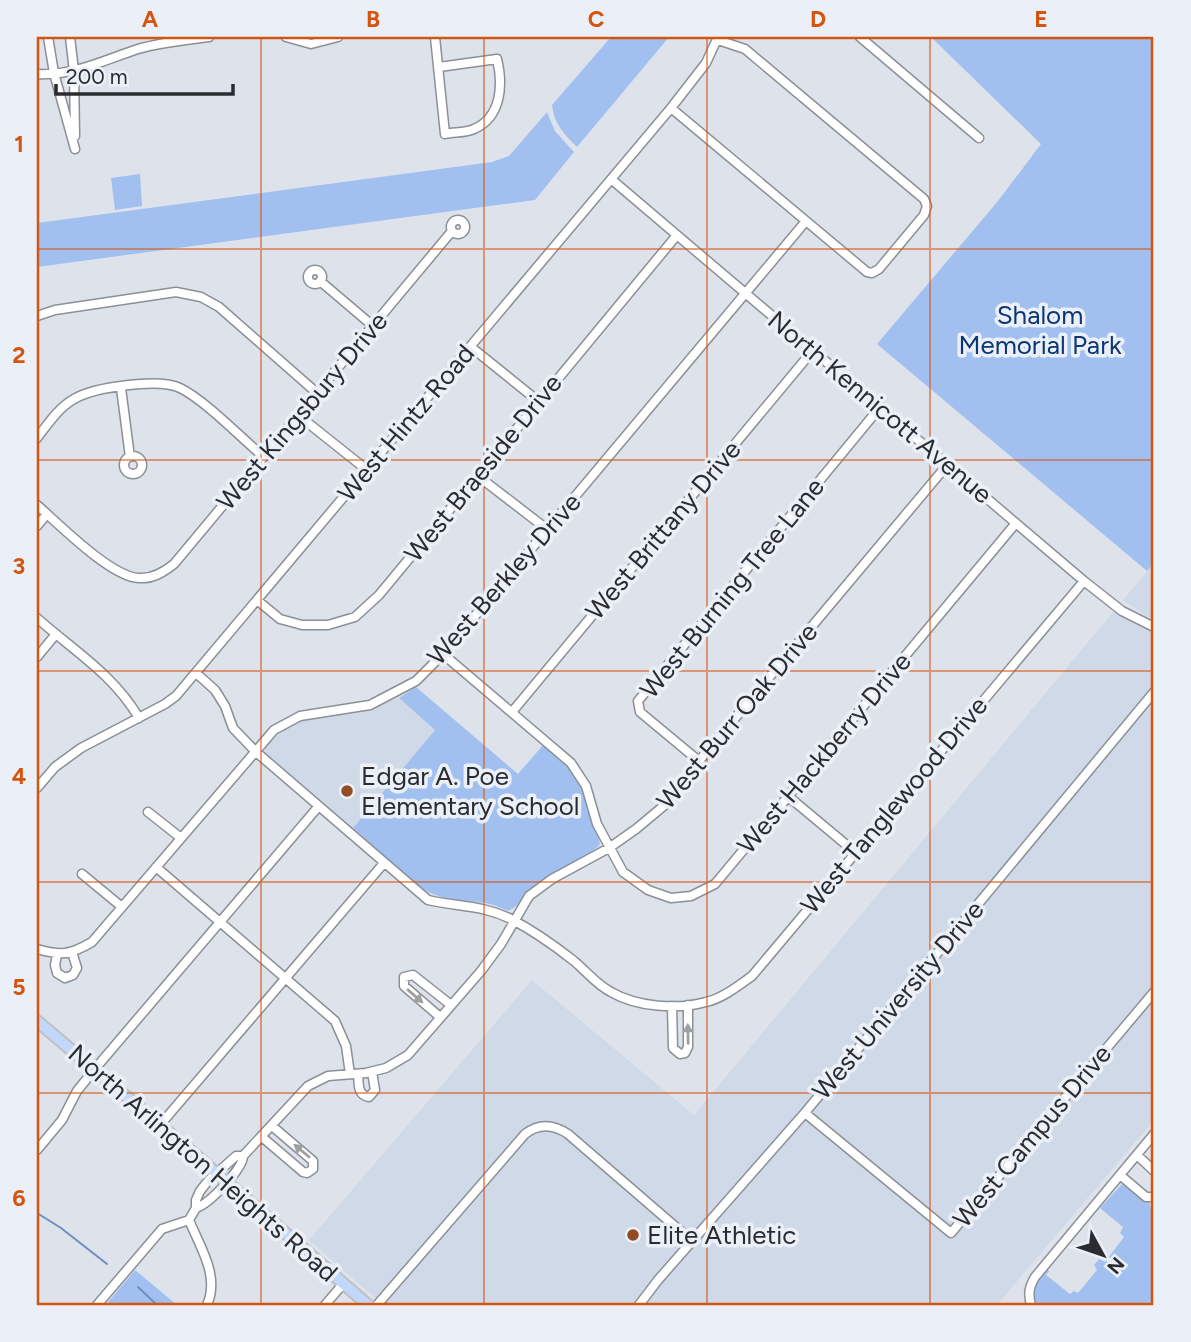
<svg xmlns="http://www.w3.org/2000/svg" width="1191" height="1342" font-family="Figtree,sans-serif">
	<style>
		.built { fill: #d0d9e7 }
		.green { fill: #a1c0ef }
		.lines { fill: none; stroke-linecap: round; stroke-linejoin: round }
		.stream { stroke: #6d8ec0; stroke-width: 2 }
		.minor-casing { stroke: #8b9097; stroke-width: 11 }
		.major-casing { stroke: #bfc0c1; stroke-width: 14 }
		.minor { stroke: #fff; stroke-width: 8 }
		.major { stroke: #c1d7fb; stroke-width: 10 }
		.oneway { fill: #9fa0a1 }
		.grid { fill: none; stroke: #d55410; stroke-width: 2; stroke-opacity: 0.55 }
		.poi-dot { fill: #924c23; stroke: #ebf0f8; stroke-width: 2.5 }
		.labels { text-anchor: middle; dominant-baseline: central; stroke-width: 7; stroke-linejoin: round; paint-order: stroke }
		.park-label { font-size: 26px; fill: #0c3774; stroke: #ebf0f8 }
		.street-label { font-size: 26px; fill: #2a2c2f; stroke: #ebf0f8 }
		.poi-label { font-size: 26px; fill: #2a2c2f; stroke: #ebf0f8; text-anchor: start }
		.neatline { fill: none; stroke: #d55410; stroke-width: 2.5 }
		.grid-label { font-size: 23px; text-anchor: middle; font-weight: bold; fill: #d55410 }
	</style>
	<rect width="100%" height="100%" fill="#dee3eb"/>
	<path class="built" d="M1154 563V621L1123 600Z
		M1114 611 1132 623 1154 632V1120L997 1305H383L309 1240 532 980 694 1115Z
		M399 698 435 730 353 828 265 753V746L289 726 308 718 368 709Z"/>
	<path class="green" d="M611 37H669L577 147C564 134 554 124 552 105Z
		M931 37H1154V563L1147 571 877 344 998 201 1041 144Z
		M547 112 555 131 574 152 535 200 37 267V223L492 162 509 156Z
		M140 174 142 206 115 210 111 178Z
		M416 687 518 774 544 744 566 764 581 783 600 843 599 846C581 860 559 868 541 881 529 890 520 906 508 911 476 894 454 908 421 888L353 828 435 730 399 698Z
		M1124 1184 1149 1201 1154 1222V1305H1035L1032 1290 1047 1269 1049 1271 1046 1275 1070 1294 1074 1291 1078 1293 1097 1270 1094 1265 1099 1259 1105 1262 1124 1237 1120 1233 1123 1227 1100 1208 1121 1185Z
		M135 1270 177 1305H112L108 1302Z"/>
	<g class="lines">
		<path class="stream" d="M37 1213 61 1228 107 1264
			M138 1287 157 1305"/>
		<g class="minor-casing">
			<path id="minor" d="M48 37 54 73 75 149
				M70 37 74 71 75 136
				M286 37 311 44 338 37
				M435 37 445 134C454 132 466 133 474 129 502 117 503 84 497 59L439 67
				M860 37 979 138
				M37 74C74 76 104 60 138 49 161 42 185 40 209 37
				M671 108 867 272 872 273 879 269 924 215 927 206 924 199 745 49 718 40
				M611 179 1084 581 1122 611 1154 627
				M451 227a7 7 0 1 1 14 0a7 7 0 1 1-14 0Z
				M308 277a7 7 0 1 1 14 0a7 7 0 1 1-14 0Z
				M320 281 373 326
				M37 316 55 310 176 292 201 297 219 307 317 393
				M471 347 538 401
				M121 388 130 457
				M298 415 367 470
				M37 438C48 424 58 408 74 399 94 387 159 378 180 388 205 400 241 438 264 457
				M124 465a9 9 0 1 1 18 0a9 9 0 1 1-18 0Z
				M478 476 548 530
				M37 505C60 525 111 577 139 578 153 579 164 572 174 564L452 231
				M37 526 47 514
				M257 600 280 619 302 625H328L355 617 379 595 677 235
				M37 618C74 651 113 674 139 718
				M443 654 571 763 586 786 597 824 623 872 648 890 671 898 691 896 715 884 1016 523
				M37 657 56 634
				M196 673 215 690 225 706 233 728 255 751 428 900C459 907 483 905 511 919 532 930 555 946 574 961 586 971 597 985 611 992 637 1007 677 1010 706 1002 723 998 738 986 752 976L1084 581
				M512 712 814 349
				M699 761 640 712 638 701 881 406
				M37 788 55 767 81 748 165 704 176 696 671 108 706 63 718 37
				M789 797 855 852
				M148 812 181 838
				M156 867 335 1021 346 1046 350 1074
				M82 874 122 907
				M37 949C61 956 70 955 92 942L274 730 300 716 370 705 416 681 443 654 806 221
				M57 955 55 965 57 973 65 978 73 975 77 968 72 952
				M672 1006 673 1048 680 1054 685 1053 688 1047V1005
				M440 1017 404 986V977L413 975 451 1005
				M358 1074C359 1084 357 1095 369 1097L375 1090 372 1072
				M805 1113 951 1233 1154 992
				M160 1125 384 863
				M262 1137 303 1172 307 1173 313 1169V1161L272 1126
				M37 1150 62 1120 77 1091 94 1070 318 807
				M1137 1155 1154 1171
				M1120 1175 1146 1197H1154
				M196 1208C209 1204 243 1169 243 1156
				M189 1220C200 1247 220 1276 207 1305
				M97 1305 162 1229 189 1220 196 1208V1200L200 1191 208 1181 236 1156H243L308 1086 328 1076 366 1073 386 1068 408 1055 481 971 501 944 529 896 552 879 609 848 636 829 666 804 699 761 948 464
				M325 1305 343 1284
				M377 1305 525 1134C539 1123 553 1124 568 1134L692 1241
				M639 1305 658 1280 803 1115 1154 692
				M1031 1305C1028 1294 1029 1287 1035 1277L1154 1134"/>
		</g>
		<g class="major-casing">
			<path id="major" d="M37 1021 191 1151 368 1305"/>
		</g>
		<use href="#minor" class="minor"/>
		<use href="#major" class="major"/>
	</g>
	<defs><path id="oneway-solid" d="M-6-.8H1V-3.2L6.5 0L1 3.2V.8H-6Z" transform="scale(1.75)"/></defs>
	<g class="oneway">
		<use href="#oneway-solid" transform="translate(415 996) rotate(41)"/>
		<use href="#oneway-solid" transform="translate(688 1034) rotate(-91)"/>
		<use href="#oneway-solid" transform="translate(302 1151) rotate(-140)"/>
	</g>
	<path class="grid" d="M261 37V1305M484 37V1305M707 37V1305M930 37V1305M37 249H1154M37 460H1154M37 671H1154M37 882H1154M37 1093H1154"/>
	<g class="poi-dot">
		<circle cx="347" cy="791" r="7"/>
		<circle cx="633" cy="1235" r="7"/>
	</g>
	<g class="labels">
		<g class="park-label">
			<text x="1040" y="315">Shalom<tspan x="1040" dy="30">Memorial Park</tspan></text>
		</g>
		<g class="street-label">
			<text transform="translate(880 407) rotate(40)">North Kennicott Avenue</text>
			<text transform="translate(302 411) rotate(-50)">West Kingsbury Drive</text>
			<text transform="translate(406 423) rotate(-50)">West Hintz Road</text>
			<text transform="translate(483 468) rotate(-51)">West Braeside Drive</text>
			<text transform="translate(663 530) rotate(-50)">West Brittany Drive</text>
			<text transform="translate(504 579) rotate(-49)">West Berkley Drive</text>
			<text transform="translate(732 588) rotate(-51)">West Burning Tree Lane</text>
			<text transform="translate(737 716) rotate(-50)">West Burr Oak Drive</text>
			<text transform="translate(824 753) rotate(-50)">West Hackberry Drive</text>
			<text transform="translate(894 805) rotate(-50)">West Tanglewood Drive</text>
			<text transform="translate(898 1000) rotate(-50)">West University Drive</text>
			<text transform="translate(1032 1136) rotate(-50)">West Campus Drive</text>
			<text transform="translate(203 1163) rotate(41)">North Arlington Heights Road</text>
		</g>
		<g class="poi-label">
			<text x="361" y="776">Edgar A. Poe<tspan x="361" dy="30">Elementary School</tspan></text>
			<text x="647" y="1235">Elite Athletic</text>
		</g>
	</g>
	<rect width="1191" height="1342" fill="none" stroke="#ebf0f8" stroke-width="77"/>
	<g transform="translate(1103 1255) rotate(130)" stroke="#ebf0f8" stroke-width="5" paint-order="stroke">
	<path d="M0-5L12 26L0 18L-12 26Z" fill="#2a2c2f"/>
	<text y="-10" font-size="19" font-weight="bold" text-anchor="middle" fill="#2a2c2f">N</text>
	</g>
	<path d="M56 84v10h177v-10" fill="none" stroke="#2a2c2f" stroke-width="3.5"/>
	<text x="66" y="84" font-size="21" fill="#2a2c2f" stroke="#ebf0f8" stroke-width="5" paint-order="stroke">200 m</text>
	<rect x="38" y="38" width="1114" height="1266" class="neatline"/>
	<g class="grid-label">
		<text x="150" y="27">A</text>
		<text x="373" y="27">B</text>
		<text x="596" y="27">C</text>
		<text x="818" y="27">D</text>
		<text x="1041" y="27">E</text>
		<text x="19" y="152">1</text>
		<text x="19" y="363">2</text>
		<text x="19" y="574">3</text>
		<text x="19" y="784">4</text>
		<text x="19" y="995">5</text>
		<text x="19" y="1206">6</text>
	</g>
</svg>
